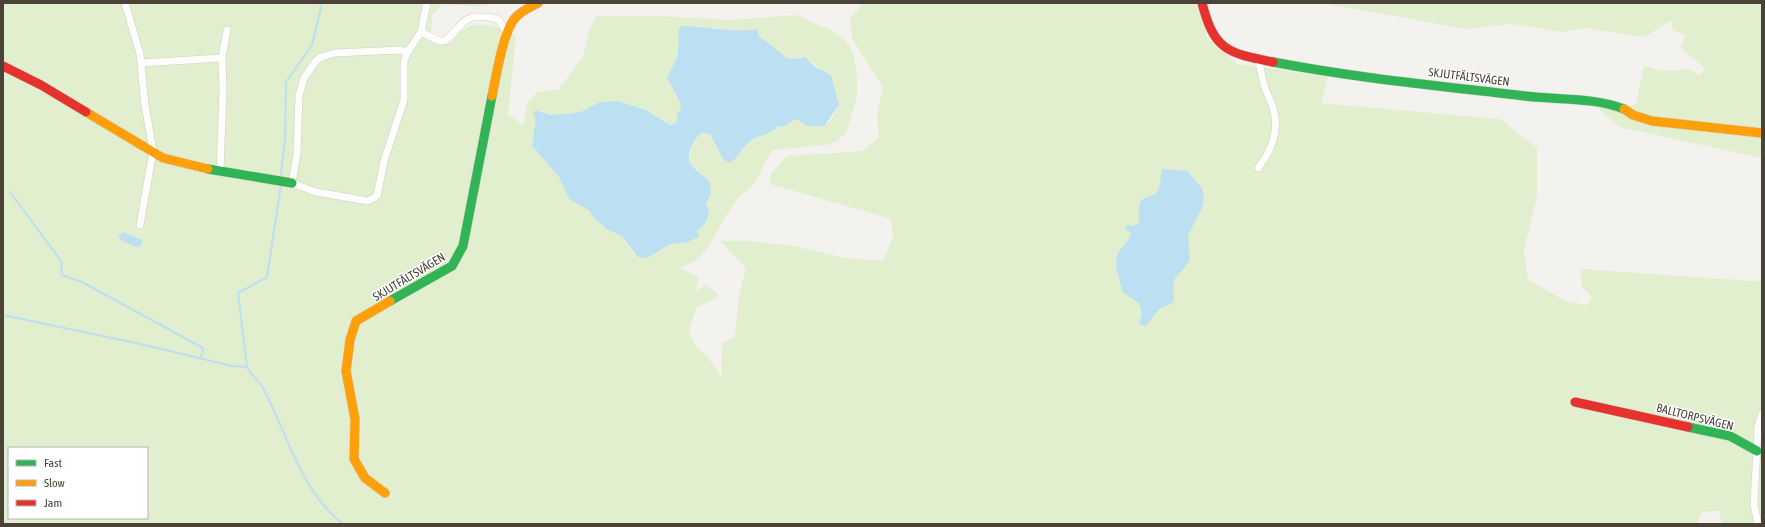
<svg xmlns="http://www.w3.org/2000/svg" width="1765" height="527" font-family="'Asap Condensed',sans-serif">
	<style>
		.green { fill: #e2efce; fill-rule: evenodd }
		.water { fill: #bddff2 }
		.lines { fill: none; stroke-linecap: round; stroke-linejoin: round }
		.stream { stroke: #bddff2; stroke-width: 2 }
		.street-casing { stroke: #cfcdc8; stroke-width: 8 }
		.fast-casing { stroke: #d3cfc5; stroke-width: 10 }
		.slow-casing { stroke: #d3cfc5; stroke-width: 10 }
		.jam-casing { stroke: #d3cfc5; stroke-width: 10 }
		.street { stroke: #fdfdfc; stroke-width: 7 }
		.fast { stroke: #30b455; stroke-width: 9 }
		.slow { stroke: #ff9f0a; stroke-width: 9 }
		.jam { stroke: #e5322d; stroke-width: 9 }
		.labels { text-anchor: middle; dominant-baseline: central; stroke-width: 3; stroke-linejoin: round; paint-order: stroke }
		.street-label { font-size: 12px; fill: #4b4338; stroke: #fff }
	</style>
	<rect width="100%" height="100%" fill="#f3f2ee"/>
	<path class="green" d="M3 3H494L480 7 443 4 432 15 431 36 451 43C454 40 457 34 461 31 479 18 500 28 516 36L508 114 523 125 528 102 537 92 559 89 583 57 589 31 597 16H661L728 20 796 15 831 30 846 41 854 54 857 79V96L846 133 837 141 827 145 773 150C764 161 761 173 753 185 748 191 740 195 735 202 717 225 711 259 680 268L698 277 697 292 705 284 719 295 713 300 697 307 689 330 695 346 707 356 721 377 722 344 735 336 739 295 746 268 720 241H748L793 246 851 259 884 260 893 236 891 219 770 184 771 174 787 156 862 151 879 138 877 112 883 88 852 38 850 19 863 3H1197L1208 40 1238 64 1328 77 1321 103 1500 119 1537 148V195L1524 250 1528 279 1563 300 1586 305 1592 298 1582 286 1580 269 1754 281 1762 280V524H1722L1719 511 1702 512 1697 524H3ZM681 26C707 26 732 32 757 29L759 36 787 58 796 59 802 57C808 59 829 74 832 79 835 85 834 91 838 97L837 110 828 123 820 126H807L798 120H794L778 126 748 143 736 159 718 150 710 134 701 133C691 139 689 154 690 164L706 177 711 194 706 204C718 221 693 236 681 244H671L661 251 634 254 622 236 608 230 592 216 590 211 569 199 559 177 532 146 539 110 551 115 574 113 583 111 600 102 618 101 646 110 670 125 677 121V115L681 108 680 102 667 78 677 58 679 47V28ZM9 448H147V518H9Z
		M1332 3H1762V158L1619 127 1599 109 1598 106 1620 109 1636 104 1644 66 1664 71 1689 69 1699 75 1706 69 1680 47 1686 35 1673 30 1671 20 1645 37 1584 28 1563 32 1511 24 1465 29 1328 4Z"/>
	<path class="water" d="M681 26C706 26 732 33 757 29L759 36 787 58 796 59 805 57 814 66 831 75 839 105 824 126H807L798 120H793L783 127 778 126C772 134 760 135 752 140 742 146 740 158 729 163L723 159 710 134 701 133C694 138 685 156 691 164 695 171 705 175 710 182L711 194 706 204C713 214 706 225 697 231L699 237 685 243 671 244 647 258 638 257 622 236 608 230 592 216 590 211 569 199 559 177 532 146 536 119 533 114 536 110 551 115 574 113 583 111 600 102 618 101 646 110 670 125 677 122V115L681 108 680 102 667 78 678 55 679 28Z
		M1163 169 1187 171 1202 188 1204 199 1202 208 1188 235 1190 259C1179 280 1171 269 1174 300L1172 303 1159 309 1146 326 1139 324 1142 314 1139 303 1122 292C1121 278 1111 266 1119 252 1122 246 1128 243 1131 234L1125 227 1128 225 1133 226 1139 223C1140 216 1137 208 1141 201 1145 195 1154 198 1158 190 1162 183 1159 174 1163 169Z
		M123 232 142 240V245L137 247 122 241 118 237Z"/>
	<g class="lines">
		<path class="stream" d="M281 175 285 138 286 82 312 45 321 8 320 3
			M10 192 61 261 62 275 82 282 203 348 201 358
			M3 315 145 345 232 366 247 367C251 376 259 380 263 388 288 435 300 490 343 524
			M247 367 238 293 267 277 281 185"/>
		<g class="street-casing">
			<path id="street" d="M125 3 140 54 145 105 153 151 140 225
				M421 32 439 41H445C468 20 464 12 498 19L507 33
				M407 53 401 50 335 53 321 57 316 61 304 78 299 95 297 154 292 183 316 192 368 201 377 196 384 161 404 100V62L407 53 421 32 427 3
				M141 63 222 58
				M1258 168C1272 150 1280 130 1273 108 1270 99 1265 90 1263 81 1261 75 1260 67 1259 60
				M220 171 223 91 222 58 227 30
				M1758 524 1754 505 1758 426 1762 414"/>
		</g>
		<g class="fast-casing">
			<path id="fast" d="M1273 62C1356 78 1441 86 1525 96 1558 100 1593 97 1624 109
				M208 169 292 183
				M390 301 452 266 463 246 492 96
				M1688 427 1730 436 1757 451"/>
		</g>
		<g class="slow-casing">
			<path id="slow" d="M492 96C496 77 503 32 515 18 521 11 530 7 538 3
				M1624 109 1633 115 1652 121 1762 133
				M86 112 163 158 208 169
				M385 493 365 478 354 459 355 419 346 371 350 340 356 321 390 301"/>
		</g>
		<g class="jam-casing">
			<path id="jam" d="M1202 3C1214 50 1227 53 1273 62
				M3 66 41 85 86 112
				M1575 402 1688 427"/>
		</g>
		<use href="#street" class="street"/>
		<use href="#fast" class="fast"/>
		<use href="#slow" class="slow"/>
		<use href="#jam" class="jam"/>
	</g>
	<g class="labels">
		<g class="street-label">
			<text transform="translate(1469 77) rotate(7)">SKJUTFÄLTSVÄGEN</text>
			<text transform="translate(409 277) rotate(-31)">SKJUTFÄLTSVÄGEN</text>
			<text transform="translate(1695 417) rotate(14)">BALLTORPSVÄGEN</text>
		</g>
	</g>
	<rect width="1765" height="527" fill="none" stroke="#4b4338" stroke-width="8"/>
	<rect x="8" y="447" width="140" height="72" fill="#ffffff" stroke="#b7b4af"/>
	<rect x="16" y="460" width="20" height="6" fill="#30b455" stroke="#b7b4af"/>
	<text x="44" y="467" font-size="12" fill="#4b4338">Fast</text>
	<rect x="16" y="480" width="20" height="6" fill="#ff9f0a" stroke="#b7b4af"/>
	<text x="44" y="487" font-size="12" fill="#4b4338">Slow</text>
	<rect x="16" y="500" width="20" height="6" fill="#e5322d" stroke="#b7b4af"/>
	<text x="44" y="507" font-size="12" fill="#4b4338">Jam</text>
</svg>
